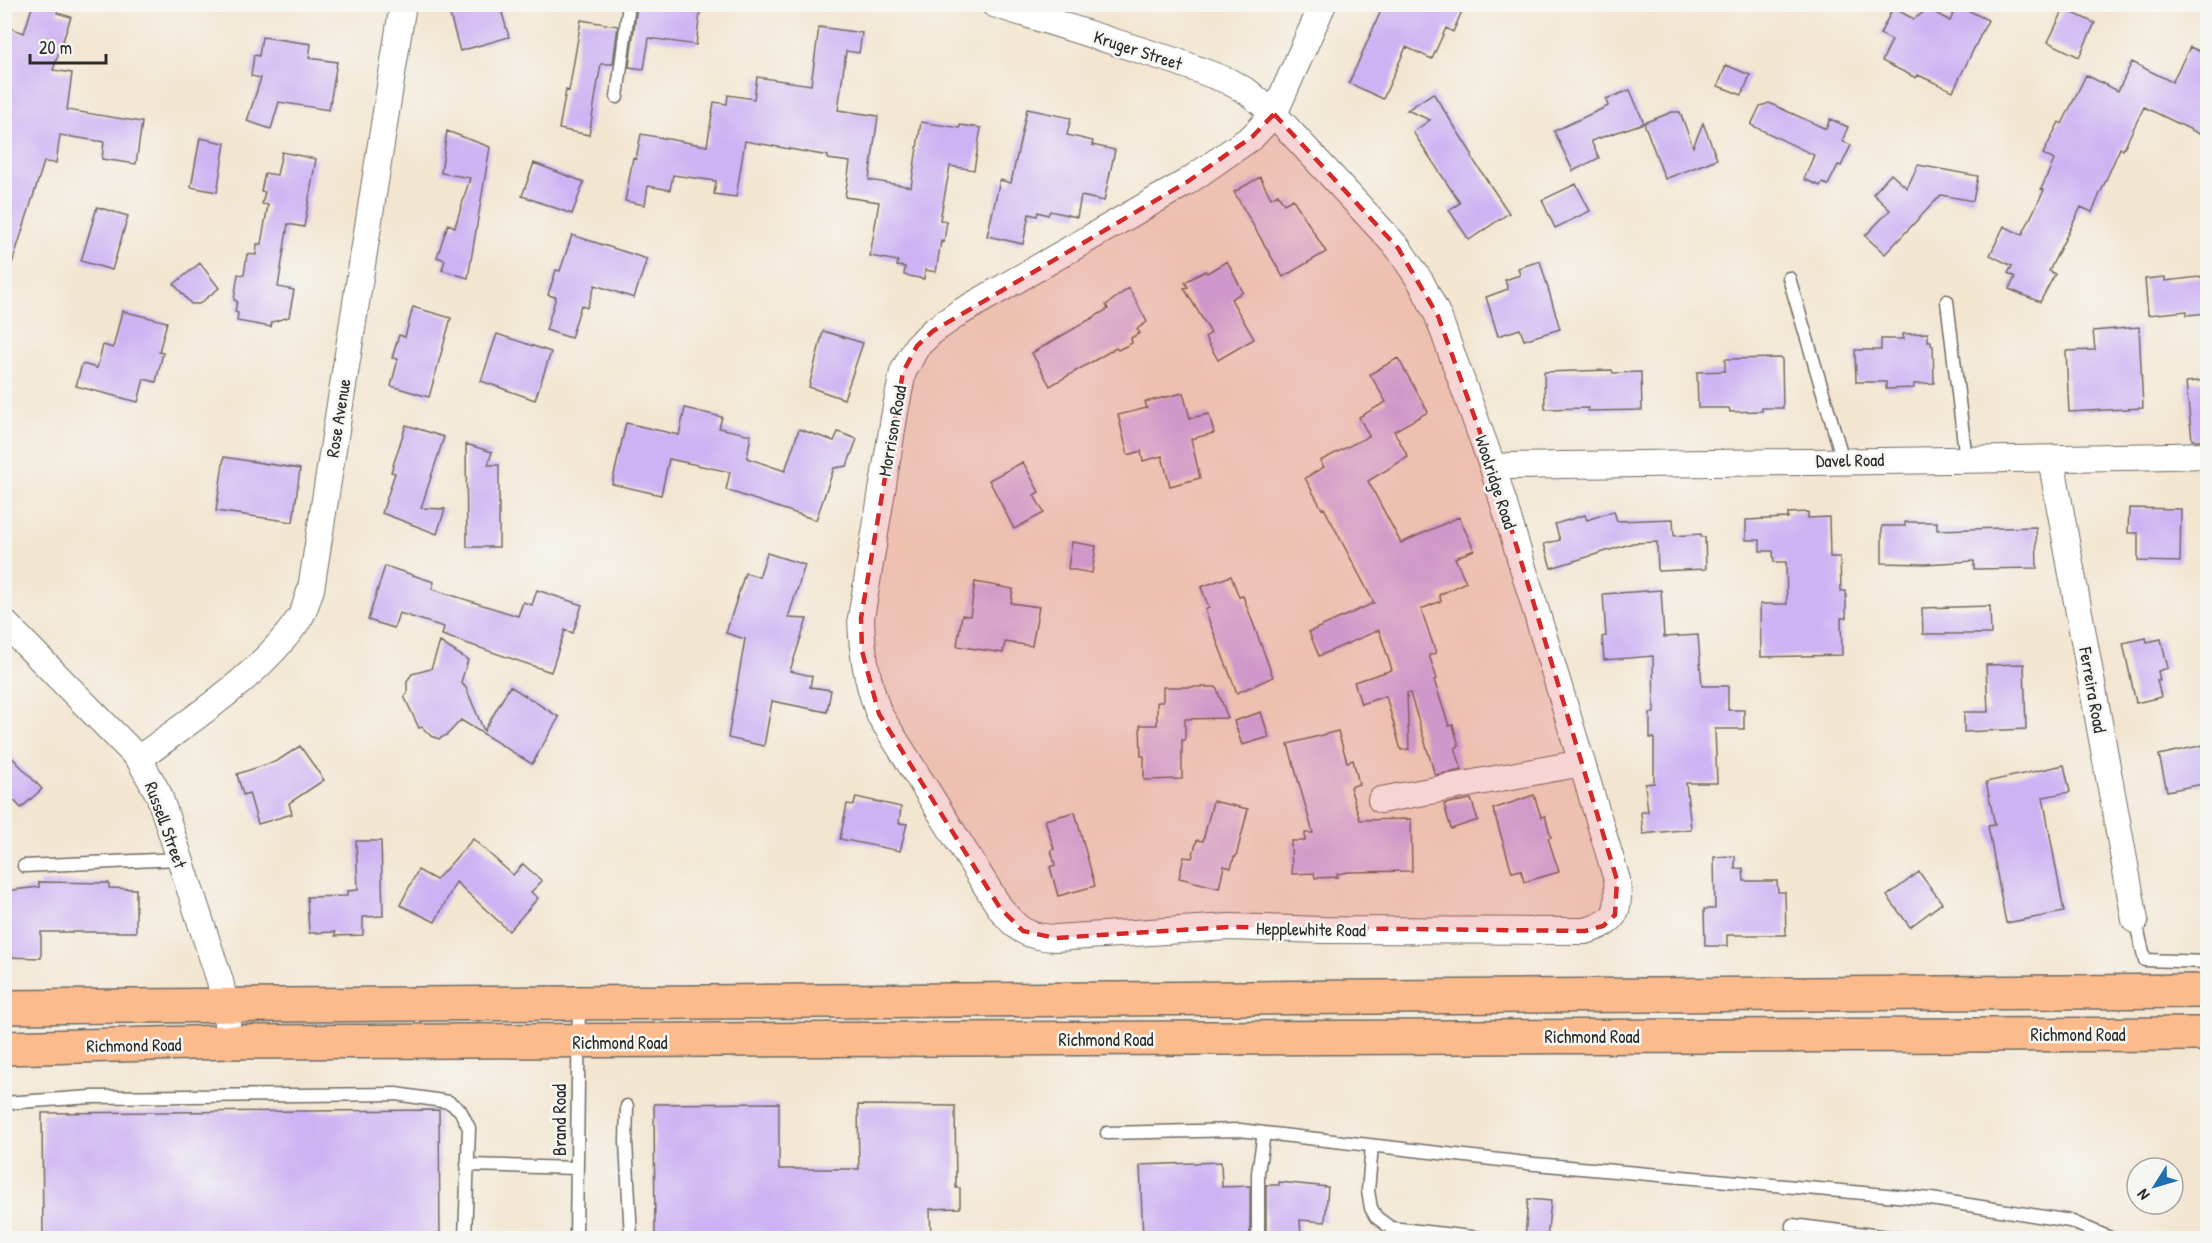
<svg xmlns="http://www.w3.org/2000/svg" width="2212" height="1243" font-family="'Patrick Hand',sans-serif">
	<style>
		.building { fill: #cdb3f3 }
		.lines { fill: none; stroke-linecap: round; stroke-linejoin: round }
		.service-casing { stroke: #716c65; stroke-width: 15 }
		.minor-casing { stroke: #716c65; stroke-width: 28 }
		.trunk-casing { stroke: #716c65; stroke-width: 36 }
		.service { stroke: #fff; stroke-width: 12 }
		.minor { stroke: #fff; stroke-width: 26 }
		.trunk { stroke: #fbbb8d; stroke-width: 33 }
		.marked { fill: #d62828; fill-opacity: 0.2; stroke: #d62828; stroke-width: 4.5; stroke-dasharray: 12 8; stroke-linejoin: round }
		.labels { text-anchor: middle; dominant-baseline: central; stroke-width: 5; stroke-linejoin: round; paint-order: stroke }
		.street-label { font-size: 18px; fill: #2b2b2b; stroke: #f6f6f2 }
	</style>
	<rect width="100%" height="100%" fill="#f6f6f2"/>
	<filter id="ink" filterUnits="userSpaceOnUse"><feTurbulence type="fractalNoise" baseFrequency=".0167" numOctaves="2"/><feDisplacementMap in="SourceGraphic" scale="12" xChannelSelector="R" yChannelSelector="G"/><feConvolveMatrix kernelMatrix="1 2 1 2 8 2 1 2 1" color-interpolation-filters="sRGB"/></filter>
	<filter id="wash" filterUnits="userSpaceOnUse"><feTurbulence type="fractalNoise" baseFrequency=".008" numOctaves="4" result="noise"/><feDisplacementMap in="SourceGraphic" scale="24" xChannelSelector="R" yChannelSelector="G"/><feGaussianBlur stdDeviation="1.35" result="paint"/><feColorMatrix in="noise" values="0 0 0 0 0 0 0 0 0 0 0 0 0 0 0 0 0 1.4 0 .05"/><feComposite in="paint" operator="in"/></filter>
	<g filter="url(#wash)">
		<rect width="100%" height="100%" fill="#f3e6d1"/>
		<g id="blocks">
			<path class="building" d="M33 4H60L57 13 71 17 53 70 72 73 67 110 142 122 136 164 102 159 104 142 60 135 56 163 44 162 9 273 4 272V26L24 33Z
				M447 4 500 6 509 37 460 51Z
				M701 4 696 45 649 38 644 69 629 67 637 6 648 7V5Z
				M1384 4H1465L1453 32 1446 28 1432 59 1406 47 1383 99 1349 83Z
				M1957 5 1988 20 1953 91 1918 75 1916 78 1882 61 1892 40 1880 34 1893 8 1914 19 1928 9 1950 21Z
				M2064 9 2095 23 2079 57 2048 42Z
				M581 20 618 26 613 64H601L589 135 559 129 566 90 569 91Z
				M819 27 862 33 859 53 846 51 838 110 878 116 869 180 911 187 921 122 960 128V125L981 128 974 170 950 166 940 220 947 221 944 242 941 241 936 272 925 270 924 279 904 275 905 267 897 266 898 261 870 256 879 202 845 197 850 162 828 159V156L745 141 736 197 714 194 716 181 673 175 670 190 648 186 645 205 625 201 633 158 636 159 641 134 707 146 714 102 727 104 728 95 754 99 757 77 811 85Z
				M262 37 311 44 309 58 337 62 329 110 279 102 271 129 247 121 261 78 251 76 254 55 259 56Z
				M2190 47 2208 55V138L2144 107 2123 150 2120 148 2092 212 2081 207 2049 271 2055 274 2040 302 2009 289 2015 277 2008 273 2012 266 1990 255 2004 226 2022 235 2044 190 2041 189 2054 160 2043 154 2059 122 2062 124 2086 75 2118 91 2132 62 2172 82Z
				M1726 65 1750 75 1742 95 1718 86Z
				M1630 90 1644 123 1591 141 1599 158 1573 171 1554 131 1608 106 1606 99Z
				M1433 93 1472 154V158L1509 213 1469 240 1449 210 1460 203 1413 132 1430 120 1407 110Z
				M1769 103 1826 129 1830 119 1848 127 1842 141 1851 145 1841 166 1838 165 1828 185 1822 183 1820 186 1804 179 1814 155 1751 125 1760 106Z
				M1027 109 1071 118 1067 135 1093 141 1092 145 1115 150 1104 201 1081 196 1077 217 1050 211 1048 215 1038 212 1037 216 1029 214 1023 244 987 236 1000 180 1011 183Z
				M1672 112H1680L1693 147 1703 123 1717 159 1665 179 1644 123Z
				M447 131 490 147 468 278 442 270 445 260 437 257 448 224 455 227 470 178 441 173Z
				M200 138 225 143 217 192 191 187Z
				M282 152 316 159 304 227 288 224 278 287 294 290 289 317 272 322 271 327 237 321 238 313 235 312 237 301 234 300 238 274 244 275 247 254 256 255 257 244H261L268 205 262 204 265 192 261 191 265 173 277 175Z
				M534 163 584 182 572 214 522 196Z
				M1918 165 1978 176 1973 201 1941 195 1885 254 1865 236 1890 210 1873 194 1891 174 1907 188Z
				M1260 177 1271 198 1278 194 1284 204 1293 199 1326 252 1283 277 1234 192Z
				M1576 184 1590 211 1555 228 1542 200Z
				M97 207 128 216 112 270 81 261Z
				M572 235 647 259 634 298 595 285 587 308 581 305 571 338 546 330 556 297 548 295 556 270 560 271Z
				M1227 261 1243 292 1231 299 1254 339 1218 360 1205 337 1211 333 1184 288 1188 287 1185 282 1205 271 1207 273Z
				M1540 261 1560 329 1524 340 1520 329 1498 336 1486 297 1508 289 1505 280 1520 275 1518 268Z
				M200 263 219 288 199 304H191L174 284Z
				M2208 276V313L2187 315V311L2148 315 2145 279 2165 277V281Z
				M1129 288 1147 322 1137 329 1140 333 1131 338 1132 343 1118 350 1116 348 1050 386 1032 353 1108 309 1106 305Z
				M413 307 451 318 429 397 391 386 398 359 392 358 399 335 405 337Z
				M122 311 167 322 159 352 163 353 156 382 144 379 138 402 76 386 82 364 97 368 103 345 113 348Z
				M2139 327 2143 408 2069 412 2066 351 2095 350 2093 331Z
				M823 331 863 343 844 399 809 387Z
				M1928 333V341H1931V345L1933 346 1934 383 1914 384V388L1886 389V382H1856L1855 350H1881V339H1904L1903 334Z
				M497 334 551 352 535 400 481 381Z
				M1398 358 1428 412 1394 431 1408 457 1368 481 1401 543 1459 517 1474 550 1455 558 1466 582 1439 595 1441 601 1421 609 1436 653 1429 655 1437 679 1434 680 1449 726 1453 725 1459 746 1455 748 1462 770 1435 775 1410 693H1407L1409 749 1401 750 1386 696 1361 704 1354 682 1392 670 1379 630 1319 656 1309 632 1374 603 1324 508 1322 509 1305 478 1324 467 1320 461 1369 436 1359 417 1386 402 1370 374Z
				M1782 358 1783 408H1762V411L1730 412 1729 408H1698L1697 372 1725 371V359Z
				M1612 370 1613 373 1641 372 1642 410 1588 411V408L1545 409 1544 372Z
				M2208 380V440H2192L2186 382Z
				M1183 393 1190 418 1209 414 1214 433 1191 439 1200 478 1170 486 1162 456 1143 461 1141 451 1128 455 1118 415 1147 408 1145 402Z
				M685 408 722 417 719 428 751 435 747 458 785 471 799 429 834 441 838 432 857 439 847 466 834 468 816 520 726 490 730 472 669 459 661 495 612 484 626 423 679 435Z
				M406 425 444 437 421 508 445 509 437 534 382 513 395 473 391 472Z
				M466 444 492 452 488 465H499V547H467Z
				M224 457 300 469 293 522 216 511Z
				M1023 462 1039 492 1034 495 1044 513 1014 529 989 480Z
				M2129 508 2181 509 2180 562 2138 561V533H2128Z
				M1614 511 1617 521 1673 519 1674 536 1701 534V537H1705L1706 569 1658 571 1657 542 1633 543 1551 568 1544 544 1560 540 1555 524 1585 515 1587 520Z
				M1808 512V518L1829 517 1830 557H1840L1841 591H1846V618H1841L1842 655 1761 657 1760 604H1787L1786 562H1774L1773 551H1760V540H1746V520L1788 518V513Z
				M1905 522H1937V530L2036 527 2037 568 1974 569V561L1925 564 1882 563V526H1905Z
				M1072 542 1096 546 1092 573 1068 569Z
				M767 553 805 565 788 618 807 619 790 671 812 676 810 687 831 690 827 712 772 701 764 746 728 738 745 639 726 633 745 573 759 577Z
				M385 566 434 582 432 589 518 616 523 602 532 605 537 590 582 605 573 633 565 630 551 672 442 635 444 627 399 613 394 628 368 620Z
				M1231 576 1239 597 1243 596 1273 677 1237 693 1205 610 1209 608 1201 587Z
				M975 582 1013 589 1011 603 1039 607 1032 646 1005 642 1003 653 957 646 962 615 970 616Z
				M1661 590 1664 637 1698 635 1702 686H1728V710H1744V729H1715L1717 783H1686L1691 829 1643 834 1641 812H1648L1645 784 1654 783V738H1650V713H1654L1653 656 1604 660 1602 637 1606 636 1603 594Z
				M1990 606 1991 634H1923L1922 608Z
				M2146 638 2147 642 2161 639 2168 668 2158 671 2160 681 2157 680 2161 697 2136 703 2123 643Z
				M440 642 468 660 461 682 466 688 484 731 510 686 559 717 532 764 461 720 447 735 439 739 431 736 422 727 419 728 404 696 407 694V681L412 674 431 669Z
				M2024 664 2026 729 1964 732V712H1988L1986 665Z
				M1163 687H1216L1228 718 1185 719V740H1182V779L1144 780V756H1141L1140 725H1157V702H1163Z
				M1261 712 1269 737 1242 745 1234 721Z
				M1338 731 1347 762 1353 760 1359 784 1350 787 1360 820 1411 819 1412 871 1348 872 1337 874 1338 877 1315 878 1314 873 1292 874 1291 841H1305V833H1313L1288 744Z
				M2208 744V783L2167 791 2159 755Z
				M300 746 324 780 289 803 292 814 258 824 249 793 243 795 237 774 277 761Z
				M4 749 42 789 21 808 4 790Z
				M2064 765 2070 792 2043 797 2064 912 2006 923 1988 826 1995 825 1986 782Z
				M1534 795 1541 817 1545 816 1551 837 1548 838 1559 872 1524 882 1521 870 1512 872 1493 809Z
				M856 797 901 807 899 823 907 824 900 851 840 839 847 804 854 805Z
				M1471 799 1478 820 1451 829 1444 804Z
				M1213 801 1248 809 1236 857H1234L1231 868 1224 866 1219 888 1179 878 1184 857 1192 858 1197 840 1203 841Z
				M1075 812 1095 886 1058 896 1050 867 1055 865 1051 850 1054 849 1045 820Z
				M473 839 513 875 523 864 542 881 531 892 538 898 509 931 456 882 435 922 400 905 418 870 436 880Z
				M356 841H381L383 916 363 917V935L335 936V932L309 933 307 897 347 896V891L358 890Z
				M1735 856V869L1743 868 1744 881H1777L1778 892H1785L1786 935H1727V946H1705L1704 909H1715L1714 857Z
				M1919 872 1942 903 1910 927 1887 896Z
				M39 882 109 883V888L136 889V932H41V958L4 957V891L39 887Z
				M779 1103V1169H859L858 1105 955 1106 956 1188H960V1208L930 1209 931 1239H655L654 1104Z
				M439 1110 440 1239H43L42 1113Z
				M1221 1162 1222 1187 1250 1186V1239H1143L1140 1165Z
				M1279 1182 1328 1187 1325 1222 1300 1220 1301 1239H1266V1185H1279Z
				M1528 1199 1551 1201 1547 1239H1525Z"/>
		</g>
	</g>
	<g filter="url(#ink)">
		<use href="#blocks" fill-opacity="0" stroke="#716c65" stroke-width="1.5"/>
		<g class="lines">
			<g class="service-casing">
				<path id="service" d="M617 97 629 4
					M1789 278 1843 460
					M1947 301 1966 460
					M24 866 178 859
					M2135 920 2145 960 2208 962
					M4 1103 91 1097 396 1094 449 1102 460 1110 469 1128 465 1238
					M627 1106 626 1142 631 1238
					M1107 1133 1240 1130 1264 1133
					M1372 1146 1368 1191 1371 1208 1376 1217 1391 1228 1480 1238
					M467 1165 577 1168
					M1792 1225 1897 1238
					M576 1238 579 1003
					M1258 1238V1173L1264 1133 1535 1164 1931 1199 2070 1221 2110 1238"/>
			</g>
			<g class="minor-casing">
				<path id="minor" d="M994 4 1178 62 1228 81 1248 92 1274 114 1398 248 1421 282 1438 316 1493 468 1617 880C1620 912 1617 922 1585 931L1323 930 1229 927 1055 938C1027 937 1017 930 1000 908L879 714C867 681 862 654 861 618L895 412 903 372 917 346 933 331 959 313 1187 182 1252 137 1274 114 1323 4
					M2051 459 2135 920
					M1493 468 1510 466C1742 462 1975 461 2208 455
					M4 622 139 759 159 795 220 981 225 1005 229 1042
					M139 759C194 717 259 677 299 619 305 611 307 599 311 589L403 4
					M1381 800 1582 763"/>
			</g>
			<g class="trunk-casing">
				<path id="trunk" d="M4 1007 2208 991
					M4 1048 229 1042 2208 1034"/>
			</g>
			<use href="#service" class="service"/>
			<use href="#minor" class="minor"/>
			<use href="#trunk" class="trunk"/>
		</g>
	</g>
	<path class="marked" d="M1274 114 1398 248 1438 316 1493 468 1617 880 1615 915 1603 926 1585 931 1229 927 1055 938 1023 931 1000 908 879 714 862 651 861 618 903 372 917 346 933 331 1187 182 1252 137Z"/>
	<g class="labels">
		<g class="street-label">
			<text transform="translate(1138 50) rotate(18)">Kruger Street</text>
			<text transform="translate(338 418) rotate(-81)">Rose Avenue</text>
			<text transform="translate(892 431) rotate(-80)">Morrison Road</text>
			<text transform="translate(1850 460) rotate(-1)">Davel Road</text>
			<text transform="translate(1496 482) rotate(72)">Woolridge Road</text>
			<text transform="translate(2093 690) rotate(80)">Ferreira Road</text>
			<text transform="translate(166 825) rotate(70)">Russell Street</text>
			<text transform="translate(1311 929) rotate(1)">Hepplewhite Road</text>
			<text x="2078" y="1034">Richmond Road</text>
			<text x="1592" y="1036">Richmond Road</text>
			<text x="1106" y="1039">Richmond Road</text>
			<text x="620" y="1042">Richmond Road</text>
			<text transform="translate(134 1045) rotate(-1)">Richmond Road</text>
			<text transform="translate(559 1120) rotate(-90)">Brand Road</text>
		</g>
	</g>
	<rect width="2212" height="1243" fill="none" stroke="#f6f6f2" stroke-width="24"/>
	<g transform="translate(2155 1186) rotate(233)"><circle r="28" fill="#f6f6f2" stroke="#a5a5a2" stroke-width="1.5"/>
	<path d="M0-4.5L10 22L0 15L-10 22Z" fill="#1f6fb2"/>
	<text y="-9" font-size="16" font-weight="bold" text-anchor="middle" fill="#2b2b2b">N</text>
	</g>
	<path d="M30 54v9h76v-9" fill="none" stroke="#2b2b2b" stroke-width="3"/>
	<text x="39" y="54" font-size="18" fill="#2b2b2b" stroke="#f6f6f2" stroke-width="4.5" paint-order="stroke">20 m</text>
</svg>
